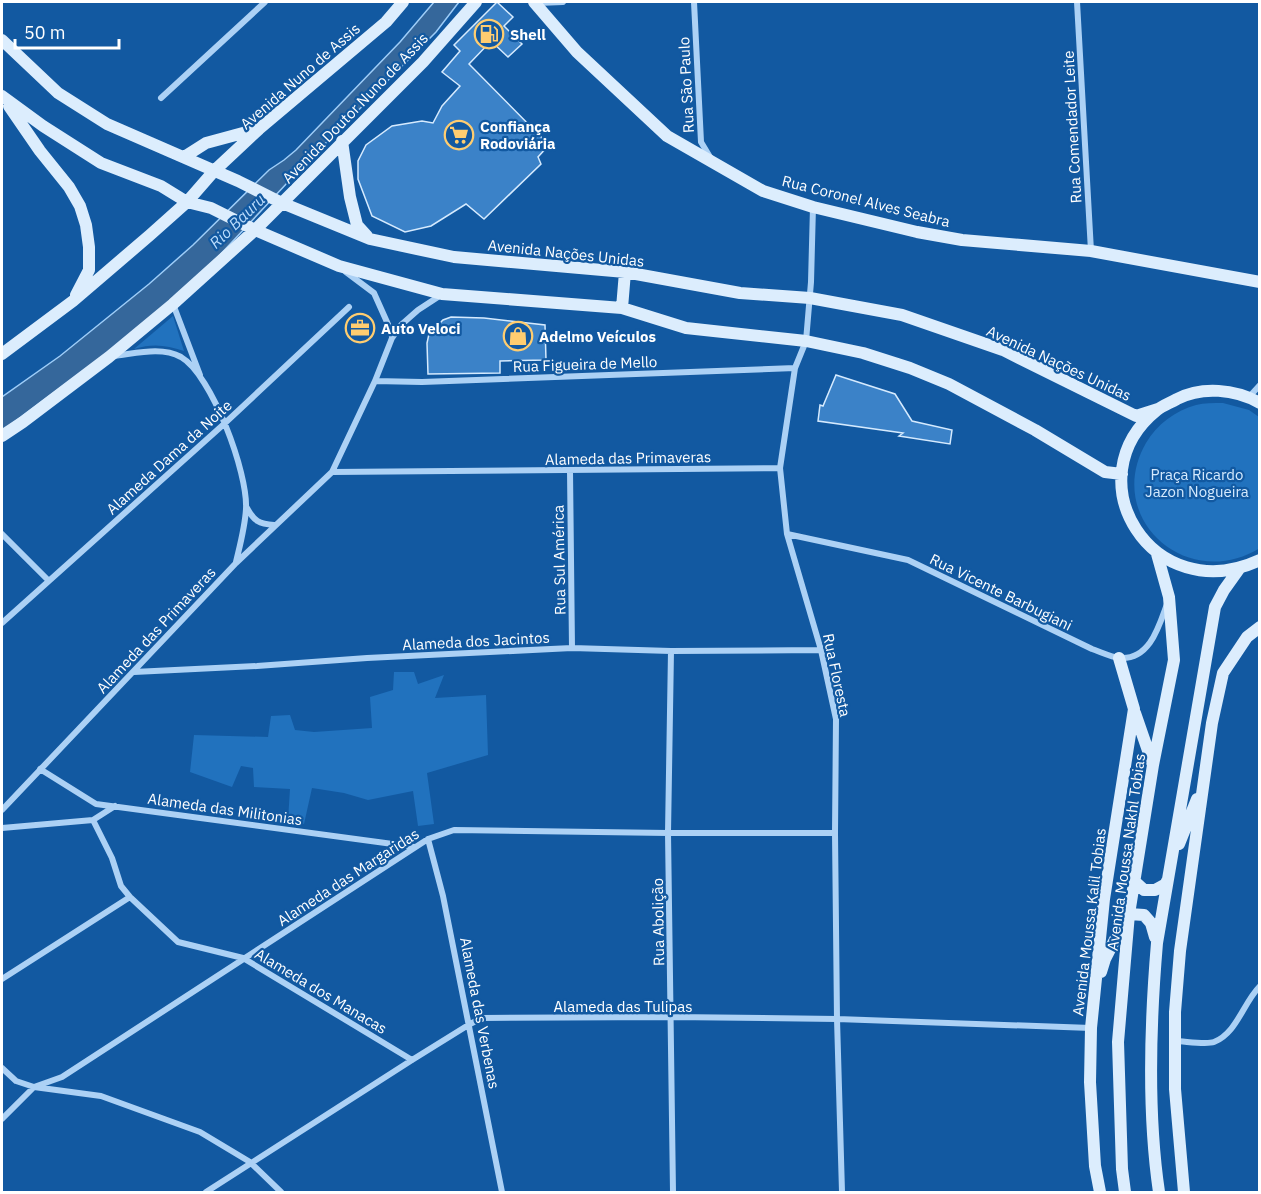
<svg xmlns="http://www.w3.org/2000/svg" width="1261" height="1194" font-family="'IBM Plex Sans',sans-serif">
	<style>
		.green { fill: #2172be }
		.water { fill: #35679b; stroke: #9ecdf8; stroke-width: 1.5 }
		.building { fill: #3b82c8; stroke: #d5eafe; stroke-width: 1.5 }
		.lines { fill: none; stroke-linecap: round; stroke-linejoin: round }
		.street { stroke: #acd1f5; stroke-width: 6 }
		.secondary { stroke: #dcedfd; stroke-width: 12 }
		.labels { text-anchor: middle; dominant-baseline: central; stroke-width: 4.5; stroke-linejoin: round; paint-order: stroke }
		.poi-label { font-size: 15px; font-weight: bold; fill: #fff; stroke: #1259a1; text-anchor: start }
		.street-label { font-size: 15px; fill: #fff; stroke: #1259a1 }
		.park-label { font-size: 15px; fill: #d5eafe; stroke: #1259a1 }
		.water-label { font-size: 16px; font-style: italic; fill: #b9dbfb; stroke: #1259a1 }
	</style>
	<rect width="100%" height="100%" fill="#1259a1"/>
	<path class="green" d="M173 316 184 351C166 345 153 343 134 349Z
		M1223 403 1249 410 1259 417 1260 548C1187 593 1103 518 1146 443 1157 424 1175 411 1196 405 1204 403 1214 403 1223 403Z
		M394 672H414L418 684 444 675 435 698 486 695 488 755 427 773 434 824 418 826 413 791 368 800 344 793 312 788 304 824 288 820 290 789 254 787 253 768 241 766 232 787 190 772 194 735 268 737 271 716 290 715 295 730 314 732 372 728 370 697 393 690Z"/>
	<path class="water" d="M434 2H459L436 32 302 167 190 287 154 318 2 431V397L60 356 149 284 193 245 269 170 284 160 296 150 400 42Z"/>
	<path class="building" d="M497 2 513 17 504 26 522 44 508 57 491 41 469 64 549 145 538 157 541 164 484 219 466 204 431 226 405 232 372 216 358 179V161L366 145 392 126 422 121 433 123 442 106 460 86 442 72 460 51 454 45Z
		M451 317 484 318 545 325 546 360 500 361V373L428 374 427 343 429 334 443 320Z
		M836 375 895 394 912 421 952 430 950 444 899 436 903 433 818 421 820 405 823 406Z"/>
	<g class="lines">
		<path class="street" d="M694 2 701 142 710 157
			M1077 2 1091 251
			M537 3 563 2
			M161 98 265 2
			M813 207 811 282 806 341 795 368 780 468 787 534 821 650 836 719 835 833 837 1019 842 1192
			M346 272 374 293 391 331 392 337
			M173 304 200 375
			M113 356C134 354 161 346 181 357 212 375 248 473 246 509 245 527 240 545 236 562
			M375 381 422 382 795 368
			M1249 397 1260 385
			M570 471 572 648
			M332 472 780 468
			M247 508C254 521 259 524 274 525
			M2 534 48 580
			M787 534 908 560 1092 649C1101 652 1111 657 1120 658 1150 660 1159 626 1167 604
			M2 623 224 424 349 307
			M671 651 668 833 673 1192
			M134 672 257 666 367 658 572 648 671 651 821 650
			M40 769 96 804 415 847
			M115 806 93 820 112 858 121 886 130 897 178 942 243 958 412 1060
			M2 810 236 563 332 472 375 381 392 338 401 325 418 310 441 295
			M2 828 93 820
			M428 839 443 896 502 1192
			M2 979 130 897
			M1175 1041C1184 1041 1206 1045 1214 1042 1237 1033 1243 1003 1260 986
			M2 1068 16 1081 34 1087 101 1096 200 1132 250 1162 281 1192
			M2 1119 34 1087 62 1077 428 839 454 830 668 833H835
			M206 1192 412 1060 470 1024 482 1018 672 1017 837 1019 1091 1028"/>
		<path class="secondary" d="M534 2 577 52 667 136 763 191 813 207 917 232 962 240 1091 251 1260 282
			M2 40 58 93 107 124 238 181 282 203 370 239 454 257 625 272 740 293 810 298 902 315 1003 350 1136 416 1158 409
			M2 96 43 126 101 163 161 186 187 202 211 208 255 230 339 266 442 294 622 308 686 328 806 341 863 353 910 368 949 384 1035 430 1105 472 1122 474
			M9 106 40 151 69 187 80 206 86 225 89 247V270L76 295
			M342 141 350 197 357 225 367 236
			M184 157 206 143 258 129
			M622 308 625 272
			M2 354 73 301 150 235 187 202 214 171 259 129 386 22 403 2
			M1260 403C1235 389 1202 386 1177 399 1170 403 1162 406 1157 410 1072 478 1152 610 1260 560
			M2 436 23 422 109 357 173 304 255 230 423 62 476 2
			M1135 713 1153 765
			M1179 844 1197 799
			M1133 880 1144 890H1155L1166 884 1167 881
			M1129 914 1144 915 1151 923 1155 937
			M1101 972 1105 959 1125 920
			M1100 1192 1095 1166 1090 1082 1091 1028 1104 899 1134 709 1119 658
			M1125 1192 1122 1169 1118 1042 1129 914 1153 765 1174 660 1169 597 1157 554
			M1159 1192C1147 1111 1150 1025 1157 943L1215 607 1224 590 1239 569
			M1184 1192 1175 1089V1012L1180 951 1212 723 1223 673 1247 637 1260 627"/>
	</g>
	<defs>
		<g id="fuel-ring" transform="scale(1.5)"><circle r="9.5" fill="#1259a1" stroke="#ffcd70" stroke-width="1.5"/><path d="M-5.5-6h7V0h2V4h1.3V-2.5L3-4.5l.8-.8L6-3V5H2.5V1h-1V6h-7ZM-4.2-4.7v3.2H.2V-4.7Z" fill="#ffcd70"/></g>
		<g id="supermarket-ring" transform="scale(1.5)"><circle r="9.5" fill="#1259a1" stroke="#ffcd70" stroke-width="1.5"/><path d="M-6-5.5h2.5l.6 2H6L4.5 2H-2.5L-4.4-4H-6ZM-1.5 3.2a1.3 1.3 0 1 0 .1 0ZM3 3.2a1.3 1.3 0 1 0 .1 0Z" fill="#ffcd70"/></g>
		<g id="office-ring" transform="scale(1.5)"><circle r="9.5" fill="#1259a1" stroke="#ffcd70" stroke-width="1.5"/><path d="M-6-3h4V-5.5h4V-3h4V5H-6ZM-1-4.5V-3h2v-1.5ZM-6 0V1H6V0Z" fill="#ffcd70"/></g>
		<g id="shop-ring" transform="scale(1.5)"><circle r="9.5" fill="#1259a1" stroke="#ffcd70" stroke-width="1.5"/><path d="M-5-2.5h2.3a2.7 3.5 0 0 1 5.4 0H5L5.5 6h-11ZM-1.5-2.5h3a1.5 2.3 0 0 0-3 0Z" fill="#ffcd70"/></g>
	</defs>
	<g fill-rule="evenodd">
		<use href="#fuel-ring" x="489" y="34"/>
		<use href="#supermarket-ring" x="459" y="135"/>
		<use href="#office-ring" x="360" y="328"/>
		<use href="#shop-ring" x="518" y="336"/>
	</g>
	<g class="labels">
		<g class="poi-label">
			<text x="510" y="34">Shell</text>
			<text x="480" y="126">Confiança<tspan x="480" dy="17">Rodoviária</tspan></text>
			<text x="381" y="328">Auto Veloci</text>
			<text x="539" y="336">Adelmo Veículos</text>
		</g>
		<g class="street-label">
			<text transform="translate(300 76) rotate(-41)">Avenida Nuno de Assis</text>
			<text transform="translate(686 85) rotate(-93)">Rua São Paulo</text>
			<text transform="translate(355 108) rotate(-46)">Avenida Doutor Nuno de Assis</text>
			<text transform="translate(1072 127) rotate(-93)">Rua Comendador Leite</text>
			<text transform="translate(866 201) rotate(14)">Rua Coronel Alves Seabra</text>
			<text transform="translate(566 253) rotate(6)">Avenida Nações Unidas</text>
			<text transform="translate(1059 363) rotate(25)">Avenida Nações Unidas</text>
			<text transform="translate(585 364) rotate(-2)">Rua Figueira de Mello</text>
			<text transform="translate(169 457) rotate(-42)">Alameda Dama da Noite</text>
			<text transform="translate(628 458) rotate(-1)">Alameda das Primaveras</text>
			<text transform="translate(559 560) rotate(-91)">Rua Sul América</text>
			<text transform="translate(1001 592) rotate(26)">Rua Vicente Barbugiani</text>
			<text transform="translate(156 630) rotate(-47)">Alameda das Primaveras</text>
			<text transform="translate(476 641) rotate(-3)">Alameda dos Jacintos</text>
			<text transform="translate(837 675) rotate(78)">Rua Floresta</text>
			<text transform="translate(225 809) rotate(8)">Alameda das Militonias</text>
			<text transform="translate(1126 852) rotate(-82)">Avenida Moussa Nakhl Tobias</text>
			<text transform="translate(348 877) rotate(-33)">Alameda das Margaridas</text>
			<text transform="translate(658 922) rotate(-91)">Rua Abolição</text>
			<text transform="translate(1089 922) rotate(-83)">Avenida Moussa Kalil Tobias</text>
			<text transform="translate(321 991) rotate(31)">Alameda dos Manacas</text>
			<text x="623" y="1006">Alameda das Tulipas</text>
			<text transform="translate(480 1013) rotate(79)">Alameda das Verbenas</text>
		</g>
		<g class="park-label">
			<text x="1197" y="474">Praça Ricardo<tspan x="1197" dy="17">Jazon Nogueira</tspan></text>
		</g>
		<g class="water-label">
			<text transform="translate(237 221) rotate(-44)">Rio Bauru</text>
		</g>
	</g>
	<rect width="1261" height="1194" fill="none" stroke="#ffffff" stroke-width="6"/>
	<path d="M15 39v9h104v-9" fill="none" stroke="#ffffff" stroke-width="3"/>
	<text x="24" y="39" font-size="18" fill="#ffffff" stroke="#1259a1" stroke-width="4.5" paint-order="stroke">50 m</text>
</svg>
